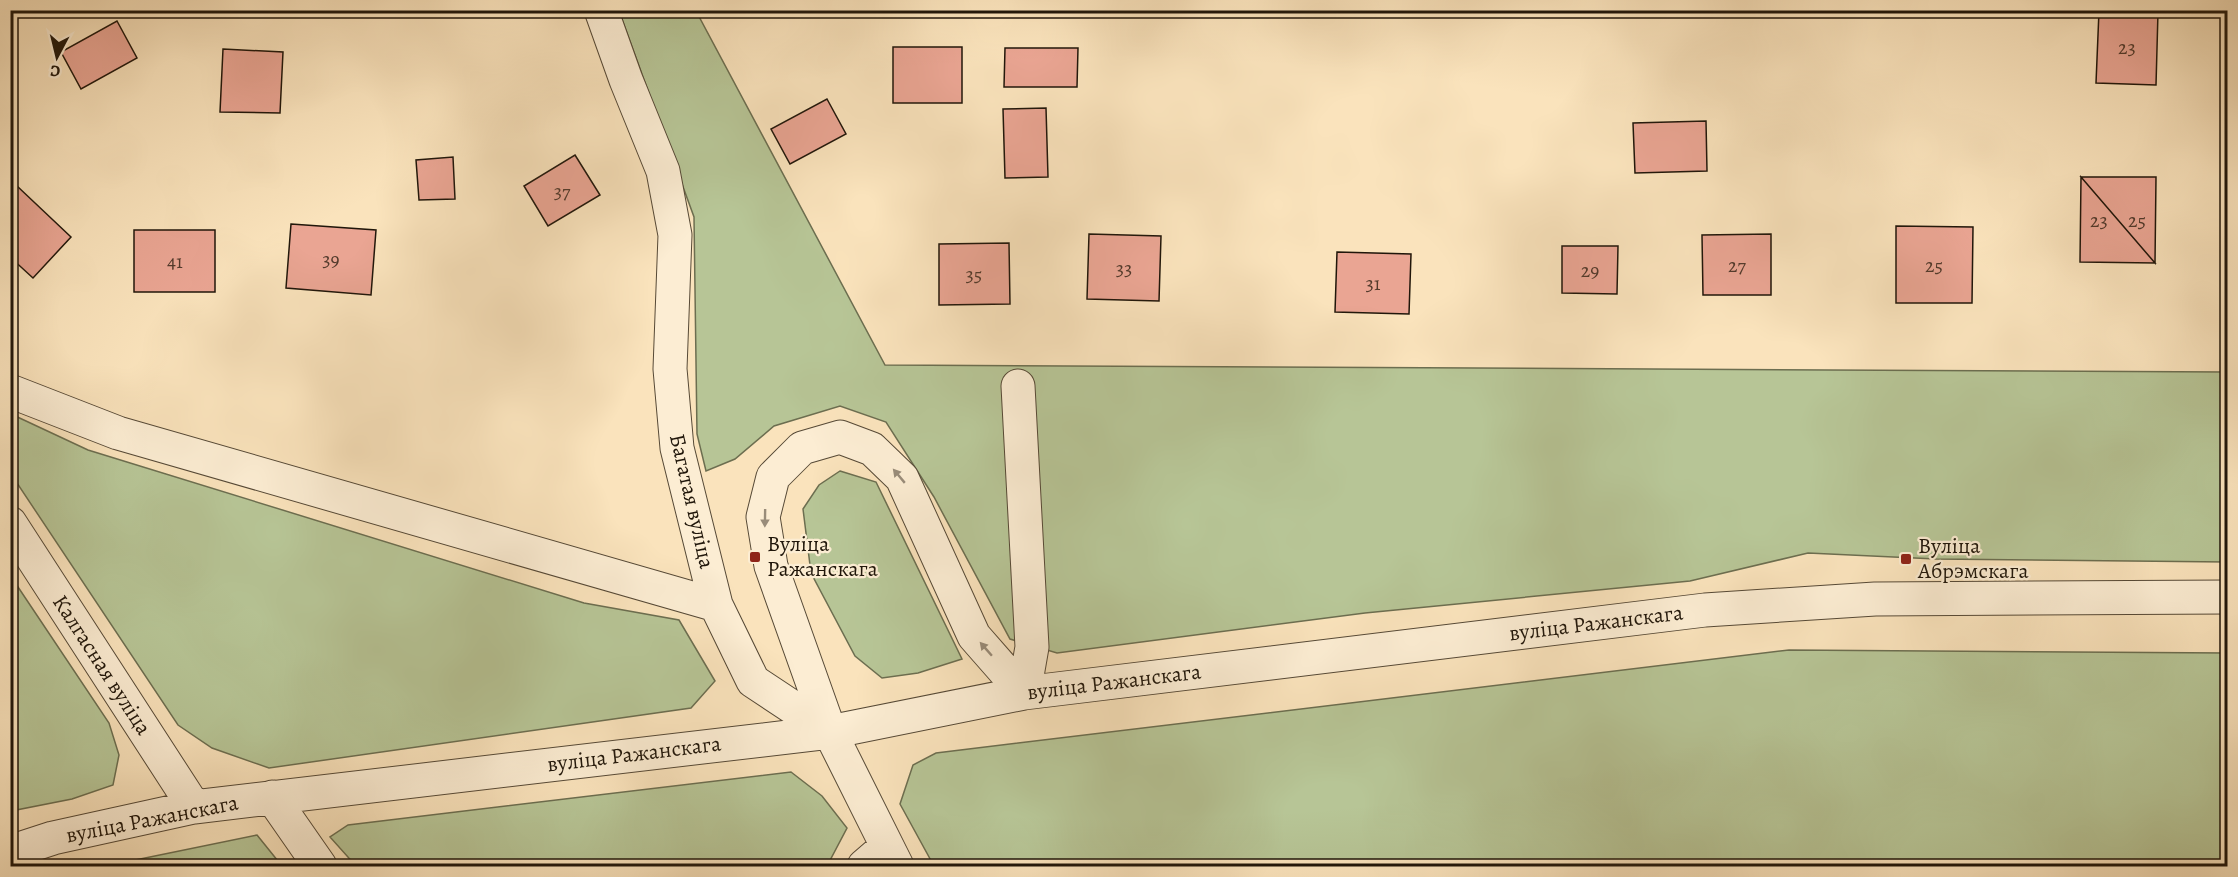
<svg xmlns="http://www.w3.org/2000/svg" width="2238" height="877" font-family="Alegreya,serif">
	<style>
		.green { fill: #b7c596; stroke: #6c6e50; stroke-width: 1.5 }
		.building { fill: #eaa593; stroke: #20160a; stroke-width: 1.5 }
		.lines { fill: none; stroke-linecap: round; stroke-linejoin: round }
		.minor-casing { stroke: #564936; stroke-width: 35 }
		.minor { stroke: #fcedd3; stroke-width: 33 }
		.oneway { fill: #998c79 }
		.poi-dot { fill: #8f2418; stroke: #fcedd3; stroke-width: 2 }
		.labels { text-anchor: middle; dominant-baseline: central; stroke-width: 4.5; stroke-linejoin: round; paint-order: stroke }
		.number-label { font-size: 20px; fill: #523a2c }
		.street-label { font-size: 22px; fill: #20160a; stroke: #fcedd3 }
		.poi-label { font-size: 22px; fill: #20160a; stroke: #fcedd3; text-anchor: start }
	</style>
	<rect width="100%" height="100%" fill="#fae3bc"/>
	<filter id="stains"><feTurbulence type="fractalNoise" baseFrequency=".00333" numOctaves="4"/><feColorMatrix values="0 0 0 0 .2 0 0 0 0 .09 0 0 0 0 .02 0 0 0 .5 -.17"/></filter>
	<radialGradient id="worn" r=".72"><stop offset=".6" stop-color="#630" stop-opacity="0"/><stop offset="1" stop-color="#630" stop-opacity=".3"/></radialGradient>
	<path class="green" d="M619 11H696L885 365 2226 372 2227 11V562L1936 559 1808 553 1690 581 1365 613 1057 653 1010 639 934 497 886 422 840 406 774 426 735 459 706 471 697 434 694 217Z
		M11 414 88 450 584 603 679 620 715 681 691 708 269 768 212 748 178 725 11 474Z
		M840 471 876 482 962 659 918 673 882 678 855 656 811 573 803 509 819 485Z
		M10 575 109 723 119 755 113 785 72 799 11 811Z
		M1789 650 2227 653V866H934L900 804 913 765 936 753Z
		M791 772 822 796 847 828 827 866H356L330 837 348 825Z
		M257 835 282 866H106Z"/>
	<path class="building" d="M2099 11 2158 12 2156 85 2096 83Z
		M117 21 137 58 81 89 61 52Z
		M893 47H962V103H893Z
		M1005 48H1078L1077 87H1004Z
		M223 49 283 52 280 113 220 112Z
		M827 99 846 134 790 164 771 129Z
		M1046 108 1048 177 1005 178 1003 109Z
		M1706 121 1707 171 1635 173 1633 123Z
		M575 155 600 195 548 226 524 186Z
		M453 157 455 199 419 200 416 160Z
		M2081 177 2155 263 2080 262Z
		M2081 177H2156L2155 263Z
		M17 186 71 237 33 278 10 257V192Z
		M291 224 376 230 371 295 286 288Z
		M1896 226 1973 227 1972 303H1896Z
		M134 230H215V292H134Z
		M1089 234 1161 236 1159 301 1087 299Z
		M1771 234V295H1703L1702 235Z
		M1009 243 1010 304 939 305V244Z
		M1562 246H1618L1617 294 1562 293Z
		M1337 252 1411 254 1409 314 1335 312Z"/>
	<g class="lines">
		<g class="minor-casing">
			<path id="minor" d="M601 10 626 80 663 171 675 235 670 369 677 448 716 605 753 681 830 732 897 866
				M1018 386 1032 647 1024 693
				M10 391 118 433 716 605
				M10 523 194 807
				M830 732 771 566 763 517 773 477 802 448 840 437 872 449 902 478 974 636 1024 693
				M272 797 320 866
				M10 852 53 838 194 807 830 732 1024 693 1705 610 1875 599 2228 597
				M864 866 886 847"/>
		</g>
		<use href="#minor" class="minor"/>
	</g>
	<defs><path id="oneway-solid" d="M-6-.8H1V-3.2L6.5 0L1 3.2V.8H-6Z" transform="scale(1.5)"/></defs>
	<g class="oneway">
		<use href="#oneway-solid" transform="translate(899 476) rotate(-130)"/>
		<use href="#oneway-solid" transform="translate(765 518) rotate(91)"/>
		<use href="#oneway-solid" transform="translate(986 649) rotate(-131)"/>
	</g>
	<g class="poi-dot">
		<rect x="749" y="551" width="12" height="12" rx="3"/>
		<rect x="1900" y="553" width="12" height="12" rx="3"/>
	</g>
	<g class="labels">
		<g class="number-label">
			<text x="2127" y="47">23</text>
			<text x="562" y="191">37</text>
			<text x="2099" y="220">23</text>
			<text x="2137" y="220">25</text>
			<text x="331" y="259">39</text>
			<text x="175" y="261">41</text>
			<text x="1737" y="265">27</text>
			<text x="1934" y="265">25</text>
			<text x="1124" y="268">33</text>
			<text x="1590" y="270">29</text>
			<text x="974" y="274">35</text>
			<text x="1373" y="283">31</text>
		</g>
		<g class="street-label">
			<text transform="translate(692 501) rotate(77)">Багатая вуліца</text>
			<text transform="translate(1596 623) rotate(-7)">вуліца Ражанскага</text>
			<text transform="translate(102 665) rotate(57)">Калгасная вуліца</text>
			<text transform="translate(1114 682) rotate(-7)">вуліца Ражанскага</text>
			<text transform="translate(634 754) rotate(-7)">вуліца Ражанскага</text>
			<text transform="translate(152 819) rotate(-11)">вуліца Ражанскага</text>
		</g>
		<g class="poi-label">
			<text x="767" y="544">Вуліца<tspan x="767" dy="25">Ражанскага</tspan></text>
			<text x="1918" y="546">Вуліца<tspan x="1918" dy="25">Абрэмскага</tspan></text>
		</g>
	</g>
	<rect width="2238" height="877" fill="none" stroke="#fae3bc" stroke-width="36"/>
	<rect x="12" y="12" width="2214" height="853" fill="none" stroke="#20160a" stroke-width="3"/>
	<rect x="18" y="18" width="2202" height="841" fill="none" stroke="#20160a" stroke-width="1.5"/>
	<g transform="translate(57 57) rotate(187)" stroke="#fcedd3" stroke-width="4.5" paint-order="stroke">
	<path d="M0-4.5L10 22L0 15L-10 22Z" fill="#20160a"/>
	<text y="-9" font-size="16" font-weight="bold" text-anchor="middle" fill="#20160a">С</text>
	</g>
	<rect width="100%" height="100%" filter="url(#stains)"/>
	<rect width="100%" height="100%" fill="url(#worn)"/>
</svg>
